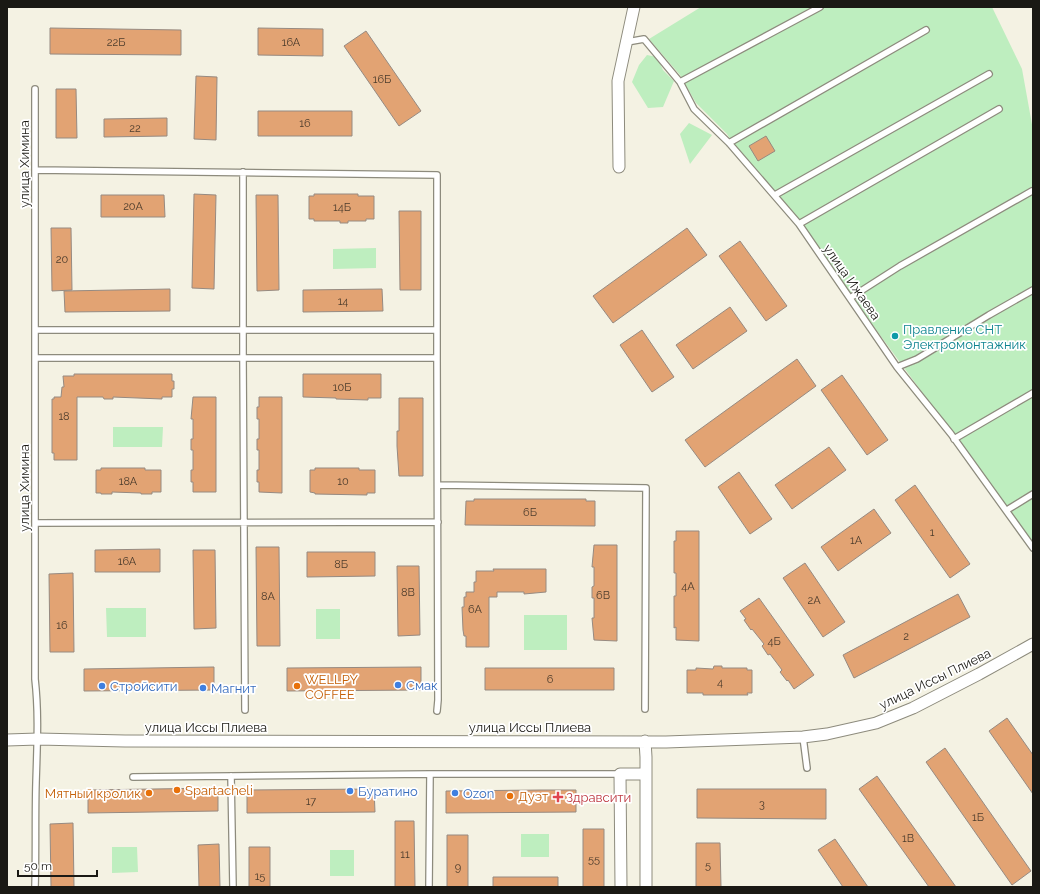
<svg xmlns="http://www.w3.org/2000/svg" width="1040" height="894" font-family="Raleway,sans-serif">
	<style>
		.green { fill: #beeebf }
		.building { fill: #e2a373; stroke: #968a81 }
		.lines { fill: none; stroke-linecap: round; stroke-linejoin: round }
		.service-casing { stroke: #8d8b7d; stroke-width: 8 }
		.minor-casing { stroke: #8d8b7d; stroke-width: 13 }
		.service { stroke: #fff; stroke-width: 5.5 }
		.minor { stroke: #fff; stroke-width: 11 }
		.culture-dot { fill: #0f9aa8; stroke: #fff; stroke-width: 1.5 }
		.shop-dot { fill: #3f7fe0; stroke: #fff; stroke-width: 1.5 }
		.food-dot { fill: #e8710a; stroke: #fff; stroke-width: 1.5 }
		.health-dot { fill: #e0444e; stroke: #fff; stroke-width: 1.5 }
		.labels { text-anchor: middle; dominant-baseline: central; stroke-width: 3.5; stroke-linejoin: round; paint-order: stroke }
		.number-label { font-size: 11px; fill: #4c3c2c }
		.street-label { font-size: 13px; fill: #1a1914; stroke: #fff }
		.culture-label { font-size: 13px; fill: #0d838f; stroke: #fff; text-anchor: start }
		.food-label { font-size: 13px; fill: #c56008; stroke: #fff; text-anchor: start }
		.shop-label { font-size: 13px; fill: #366cbe; stroke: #fff; text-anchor: start }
		.health-label { font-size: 13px; fill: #be3a42; stroke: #fff; text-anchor: start }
	</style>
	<rect width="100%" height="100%" fill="#f4f2e3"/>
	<path class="green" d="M701 7H992L1022 69 1033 130V543L849 293 799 221 737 150 727 134 696 103 680 75 649 39Z
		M647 55 657 57 663 70 674 81 663 107 648 108 632 82 639 65Z
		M689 123 712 135 690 164 680 134Z
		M376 248V268L333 269V249Z
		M113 427H163L162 447H113Z
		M106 608H146V637H107Z
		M316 609H340V639H316Z
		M524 615H567V650H524Z
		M521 834H549V857H521Z
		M112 847H137L138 872 112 873Z
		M330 850H354V876H330Z"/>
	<path class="building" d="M50 28 181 30V55L50 54Z
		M258 28 323 29V56L258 55Z
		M366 31 421 111 399 126 344 46Z
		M196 76 217 77 216 140 194 139Z
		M56 89H76L77 138H56Z
		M258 111H352V136H258Z
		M167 118V136L104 137V119Z
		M766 136 775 151 758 161 749 146Z
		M194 194 216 195 214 289 192 288Z
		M314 194H358V196H374V219H366V221H348V223H340V221H314V219H309V196H314Z
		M101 195H164L165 217H101Z
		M256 195H278L279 290 257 291Z
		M399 211H421V290H400Z
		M51 228H71L72 290 52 291Z
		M687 228 707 255 613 323 593 296Z
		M740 241 787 306 766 321 719 256Z
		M170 289V311L65 312 64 291Z
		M382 289 383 311 303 312V290Z
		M730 307 747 331 693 369 676 345Z
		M642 330 674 377 652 392 620 345Z
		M797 359 816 386 705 467 685 440Z
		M74 374H172V381H174V389H172V397H162V399L113 397V399H104L103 397H77V460H54V453H52V399H54V397H61L62 387H64L63 376H74Z
		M303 374H381V398H368V400L336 399V398L303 397Z
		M842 375 888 440 867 455 821 390Z
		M193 397H216V492H193V482H191V470H193V450H191V439H193V419H191Z
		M259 397H282V493L259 492V482H257V470H259V450H257V439H259V419H257V407H259Z
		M399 398H423V476H399L397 446V431H399Z
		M829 447 846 470 792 509 775 485Z
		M101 468H145V470H161V492H152V494H141V493L112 492V494H101V493H96V470H101Z
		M315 468H359V470H375V493H367V495L315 494V493L310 492V470H315Z
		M739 472 772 519 750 534 718 487Z
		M915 485 970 564 950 578 895 500Z
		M474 499H586V501H595V526L465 525 466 501H474Z
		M874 509 891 533 838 571 821 547Z
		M676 531H699V641L676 640V627L674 628V596H676V573H674V541H676Z
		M594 545H617V641L594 640 592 618H594V598H592V587L594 586V567H592Z
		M256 547H279L280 646H257Z
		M160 549V572H95V550Z
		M193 550H215L216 628 194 629Z
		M307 552H375V576L307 577Z
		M805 563 845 622 823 637 783 578Z
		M397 566H419L420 635 398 636Z
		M493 569H546V592L524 594V592H497V597H489V647H466V636H464L463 630 462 607H464V597H466V592H474V582H476V571H494Z
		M73 573 74 652H50L49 574Z
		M958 594 970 617 854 678 843 655Z
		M759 598 814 675 794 689 788 680 787 681 780 672 782 670 770 654 768 655 762 646 764 644 752 629 751 630 744 620 746 619 740 611Z
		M714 666H722V668H747V670H752V693H747L748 695H703V693H687V670H696V668L713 669Z
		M214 667V690L84 691V669Z
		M421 667V690L287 691V668Z
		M485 668H614V690H485Z
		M1007 718 1033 755V794L989 731Z
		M945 748 1031 871 1012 885 926 762Z
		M877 776 956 887H929L859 789Z
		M218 788V811L88 813V790Z
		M374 789 375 812 247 813V790Z
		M697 789H826V819L697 818Z
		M541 790H576V812L446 813V791Z
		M395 821H414L415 887H395Z
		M73 823 74 887H51L50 824Z
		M583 829H604V887H583Z
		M447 835H468V887H447Z
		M835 839 868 887H843L818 850Z
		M696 843H720L721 887H696Z
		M219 844 220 887H199L198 845Z
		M249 847H270V887H249Z
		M493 877H558V887H493Z"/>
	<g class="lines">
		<g class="service-casing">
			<path id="service" d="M627 42 644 39 680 82 694 109 729 143 799 224 897 367 951 434 1033 548
				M680 82 820 7
				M35 89V679C39 714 37 748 36 783 35 818 36 852 35 887
				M729 143 926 30
				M35 170 437 175V330
				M775 195 989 74
				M799 224 999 109
				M850 298 900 266 1032 191
				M35 330H437V358H243V172
				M35 358H243L245 710
				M897 367 917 359 989 315 1033 290
				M954 439 1033 393
				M438 485 646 488 645 709
				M1007 510 1033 494
				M35 523 438 522
				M437 711 438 700 437 358
				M803 737 807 768
				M231 776 233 887
				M133 777 430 774H620
				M429 887 430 774"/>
		</g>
		<g class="minor-casing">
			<path id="minor" d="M619 167 618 81 634 7
				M7 740 38 739 125 741 666 742 803 737 827 734 876 723 913 708 979 674 1033 644
				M645 741 646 757V887
				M621 887 620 774H646"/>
		</g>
		<use href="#service" class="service"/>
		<use href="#minor" class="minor"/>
	</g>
	<circle class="culture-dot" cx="895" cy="336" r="4"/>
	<g class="shop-dot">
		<circle cx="398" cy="685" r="4"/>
		<circle cx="102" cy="686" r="4"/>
		<circle cx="203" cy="688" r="4"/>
		<circle cx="350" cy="791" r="4"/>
		<circle cx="455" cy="793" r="4"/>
	</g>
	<g class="food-dot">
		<circle cx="297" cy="686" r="4"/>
		<circle cx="177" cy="790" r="4"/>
		<circle cx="149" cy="793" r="4"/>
		<circle cx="510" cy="796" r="4"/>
	</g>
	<path class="health-dot" d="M556 791h4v4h4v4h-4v4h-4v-4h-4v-4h4z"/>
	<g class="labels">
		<g class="number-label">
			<text x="116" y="42">22Б</text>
			<text x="291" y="42">16А</text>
			<text x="382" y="79">16Б</text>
			<text x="305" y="123">16</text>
			<text x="135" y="128">22</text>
			<text x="133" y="206">20А</text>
			<text x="342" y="207">14Б</text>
			<text x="62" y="259">20</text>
			<text x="343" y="301">14</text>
			<text x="342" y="387">10Б</text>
			<text x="64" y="416">18</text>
			<text x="128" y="481">18А</text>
			<text x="343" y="481">10</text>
			<text x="530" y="512">6Б</text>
			<text x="932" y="532">1</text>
			<text x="856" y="540">1А</text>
			<text x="127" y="561">16А</text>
			<text x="341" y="564">8Б</text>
			<text x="688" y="586">4А</text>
			<text x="408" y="592">8В</text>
			<text x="603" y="595">6В</text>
			<text x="268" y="596">8А</text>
			<text x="814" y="600">2А</text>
			<text x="475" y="609">6А</text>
			<text x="62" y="625">16</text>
			<text x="906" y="636">2</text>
			<text x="774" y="641">4Б</text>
			<text x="550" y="679">6</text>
			<text x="720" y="682">4</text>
			<text x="311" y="801">17</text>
			<text x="762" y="804">3</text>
			<text x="978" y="817">1Б</text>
			<text x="908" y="838">1В</text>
			<text x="405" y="854">11</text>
			<text x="594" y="859">55</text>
			<text x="708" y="865">5</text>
			<text x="458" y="867">9</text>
			<text x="260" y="876">15</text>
		</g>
		<g class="street-label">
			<text transform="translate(24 164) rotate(-90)">улица Химина</text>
			<text transform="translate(852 282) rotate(55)">улица Ижаева</text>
			<text transform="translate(24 488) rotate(-90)">улица Химина</text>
			<text transform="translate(935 679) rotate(-26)">улица Иссы Плиева</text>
			<text x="206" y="727">улица Иссы Плиева</text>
			<text x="530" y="727">улица Иссы Плиева</text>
		</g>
		<g class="culture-label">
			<text x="903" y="329">Правление СНТ<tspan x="903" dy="15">Электромонтажник</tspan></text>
		</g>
		<g class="food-label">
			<text x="305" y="679">WELLPY<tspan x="305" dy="15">COFFEE</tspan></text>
			<text x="185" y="790">Spartacheli</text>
			<text x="141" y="793" text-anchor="end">Мятный кролик</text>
			<text x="518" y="796">Дуэт</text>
		</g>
		<g class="shop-label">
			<text x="406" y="685">Смак</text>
			<text x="110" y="686">Стройсити</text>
			<text x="211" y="688">Магнит</text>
			<text x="358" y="791">Буратино</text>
			<text x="463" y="793">Ozon</text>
		</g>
		<g class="health-label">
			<text x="566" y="797">Здравсити</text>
		</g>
	</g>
	<rect width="1040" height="894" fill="none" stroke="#1a1914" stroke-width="16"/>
	<path d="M18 870v6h79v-6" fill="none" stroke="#1a1914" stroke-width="2"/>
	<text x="24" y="870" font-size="12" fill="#1a1914" stroke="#ffffff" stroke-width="3" paint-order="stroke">50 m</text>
</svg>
